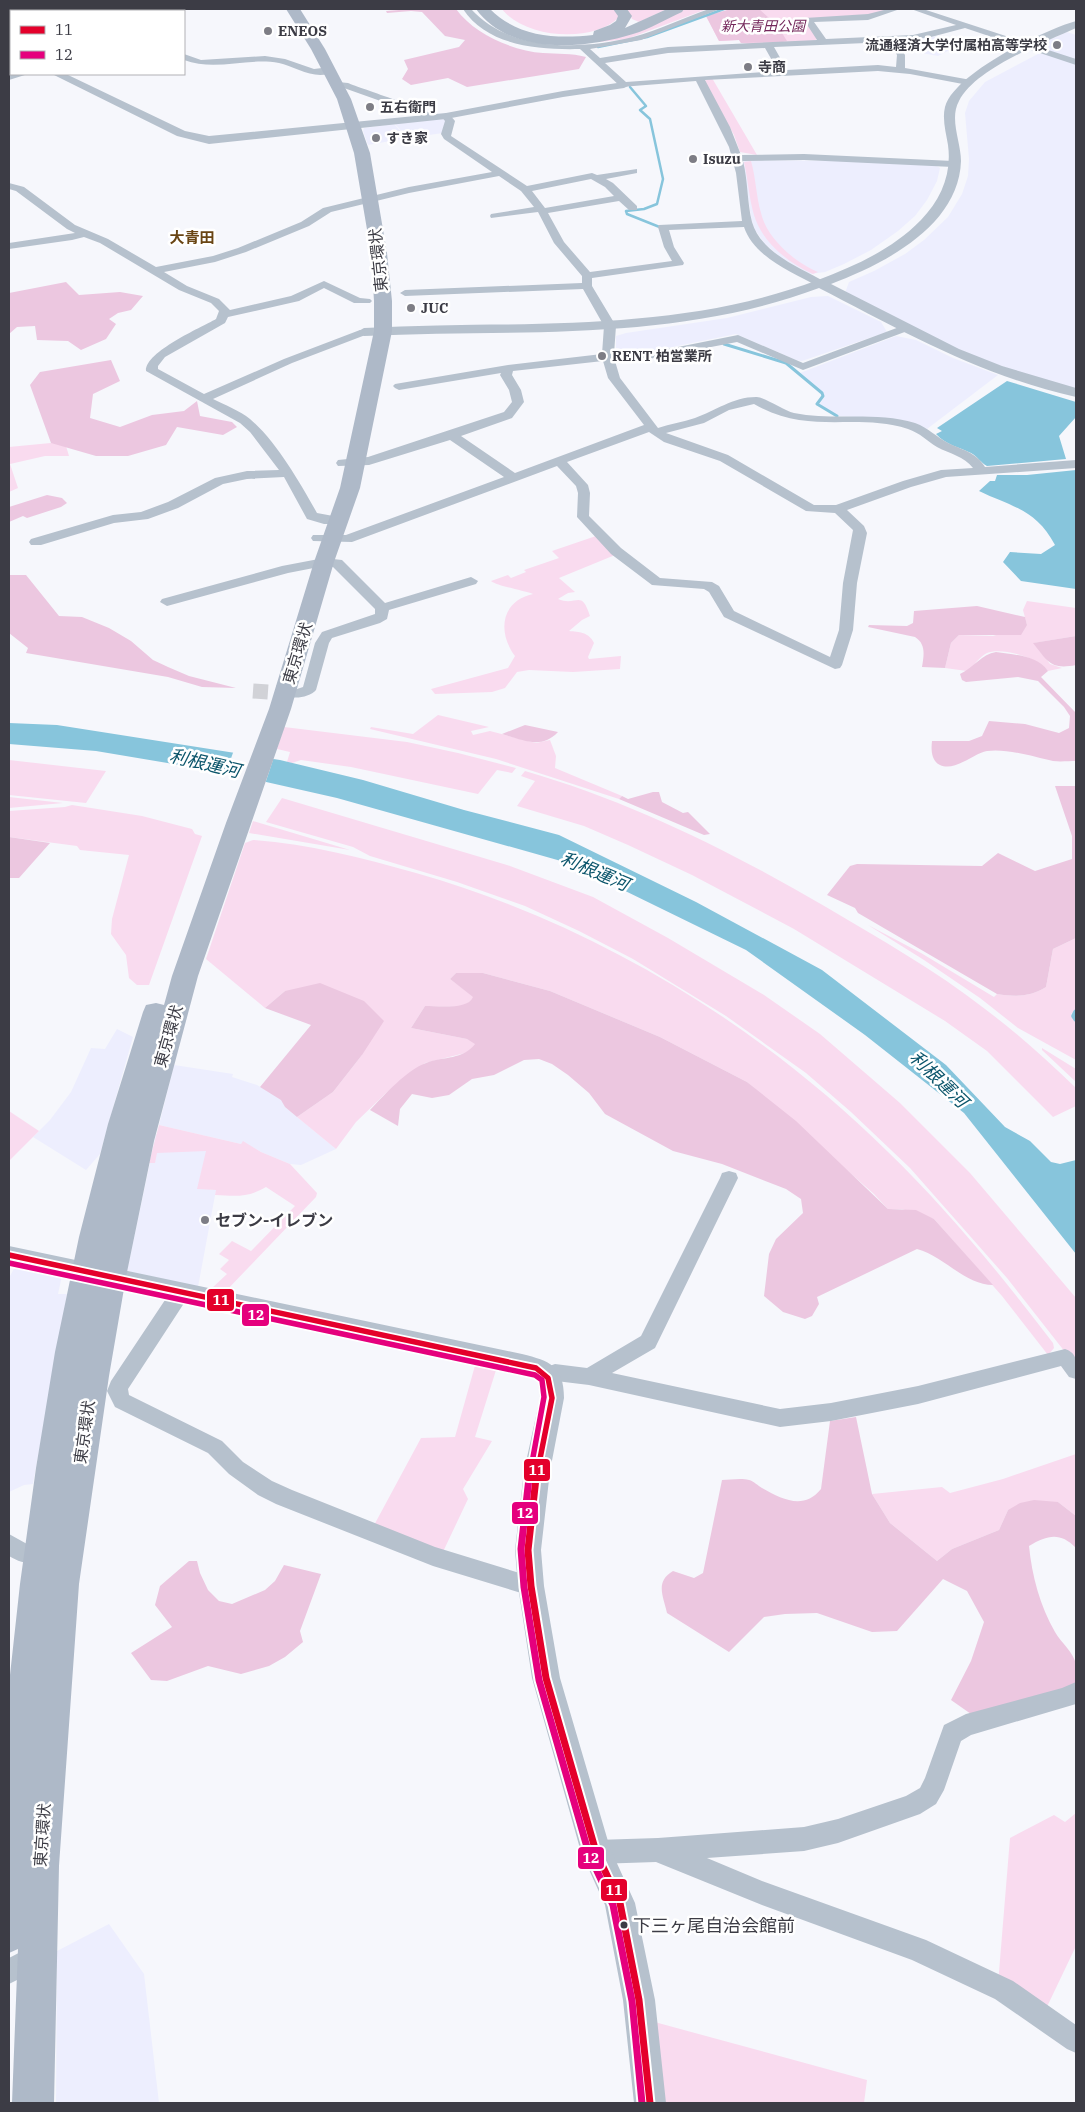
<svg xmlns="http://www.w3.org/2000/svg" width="1085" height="2112" font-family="'IBM Plex Serif','Noto Sans JP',serif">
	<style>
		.built { fill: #edeefe }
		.green { fill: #f9dbef }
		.forest { fill: #ecc7e0 }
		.water { fill: #87c5dc }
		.pier { fill: #f6f7fc }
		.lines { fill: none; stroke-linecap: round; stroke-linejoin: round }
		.stream-far2 { stroke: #87c5dc; stroke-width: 2.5 }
		.stream-far1 { stroke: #87c5dc; stroke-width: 3 }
		.stream { stroke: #87c5dc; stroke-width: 5.5 }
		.minor-tunnel { stroke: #d1d2d7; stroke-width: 15; stroke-dasharray: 15 8; stroke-linecap: butt }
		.minor { fill: #b6c1cd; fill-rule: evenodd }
		.tertiary { fill: #b6c1cd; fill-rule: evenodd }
		.trunk { fill: #aeb9c8; fill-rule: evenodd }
		.motorway { fill: #afbbc9; fill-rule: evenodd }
		.bus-1-far1-casing { stroke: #fff; stroke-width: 9 }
		.bus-1-casing { stroke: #fff; stroke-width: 11 }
		.bus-2-far1-casing { stroke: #fff; stroke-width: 9 }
		.bus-2-casing { stroke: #fff; stroke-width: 11 }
		.bus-1-far1 { stroke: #e4002b; stroke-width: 5.5 }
		.bus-1 { stroke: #e4002b; stroke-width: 7 }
		.bus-2-far1 { stroke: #e5007d; stroke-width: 5.5 }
		.bus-2 { stroke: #e5007d; stroke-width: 7 }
		.poi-dot { fill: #7d7d85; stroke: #fff; stroke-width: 2 }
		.bus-dot { fill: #3c3c45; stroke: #fff; stroke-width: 2 }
		.labels { text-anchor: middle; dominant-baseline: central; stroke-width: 5; stroke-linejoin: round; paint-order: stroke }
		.far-park-label { font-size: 14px; font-style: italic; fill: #73265a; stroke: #fff }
		.far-poi-label { font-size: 14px; font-weight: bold; fill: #3c3c45; stroke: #fff; text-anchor: start }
		.far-neighbourhood-label { font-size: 15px; font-weight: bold; fill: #694514; stroke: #fff }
		.street-label { font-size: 16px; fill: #3c3c45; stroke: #fff }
		.poi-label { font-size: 16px; font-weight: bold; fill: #3c3c45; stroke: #fff; text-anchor: start }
		.water-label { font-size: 18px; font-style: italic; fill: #0b556b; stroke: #fff }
		.near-bus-label { font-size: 18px; fill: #3c3c45; stroke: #fff; text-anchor: start }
		.line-badge { stroke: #fff; stroke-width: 2 }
		.badge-label { font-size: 14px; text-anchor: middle; font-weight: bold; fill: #fff }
	</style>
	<rect width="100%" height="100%" fill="#f6f7fc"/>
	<path class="built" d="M1067 32 1076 35V60L1035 46Z
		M938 36 963 43 938 56 905 50 899 42Z
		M1038 54H1048L1076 63V389L1033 377 964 353 845 293 849 282 874 271 905 254 924 240 948 217 962 194 968 176 969 159 965 113 969 101 985 82Z
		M445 119 447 124 443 133 408 138 394 123Z
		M394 124 407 138 368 145 363 131 364 128Z
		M746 160 840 161 933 164 940 168 937 181 927 200 915 216 898 231 871 250 844 264 825 272 810 274 781 258 765 244 755 230 752 222 742 163Z
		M828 296 881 322 887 332 802 361 796 360 736 334 638 354 616 348V336L626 333 727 318 811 297Z
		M896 336 916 340 953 358 998 375 927 429 902 420 839 416 819 405 825 396 800 373Z
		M117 1029 133 1037 100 1154 86 1170 33 1137 50 1120 71 1092 91 1048 105 1049Z
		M174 1065 233 1074 232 1077 257 1085 282 1100 285 1107 336 1149 301 1165 290 1164 261 1152 243 1142 241 1144 159 1125Z
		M156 1134 216 1152 210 1190H216L198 1287 127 1271Z
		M17 1263 63 1271 58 1294H67L33 1484 24 1485 9 1492V1278Z
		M109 1924 144 1974 159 2103H56L57 1951Z"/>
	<path class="green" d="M502 9H615L618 11 619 17C593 44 524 38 502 9Z
		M627 9H667L639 22 632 19Z
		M686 9H707L627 39 600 42 598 41Z
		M731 9H891L872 14 805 19 817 39 814 41 748 44 741 43 739 40 719 41 706 16Z
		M712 78 757 155 740 152 734 135 704 81Z
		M751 161C756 178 756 196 761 213 767 239 796 263 818 272L813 274C788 263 762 242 754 215 749 198 748 179 744 162Z
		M61 442 66 446 69 456H45L10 464 18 488 9 492V447Z
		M596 536 615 555 559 578 575 592 568 593 558 599C577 607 581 588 590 616L582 620 569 631C579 632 589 632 594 643L588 657 589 659 621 656 620 669 573 672 529 670 517 672 505 688 492 692 435 694 431 689 508 668 515 656C497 632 501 601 533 594 522 590 497 586 491 581L508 575 511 578 526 572 524 570 559 558 552 551Z
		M1027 601 1076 608V636L1034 643 1050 664 1062 668 1048 671C1039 658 1002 647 987 653 980 656 974 666 967 671L945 668 951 643 959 635 993 636 1027 625 1023 610Z
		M438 715 489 727 471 731 473 735 490 731 536 743 550 740 556 756 555 768 622 796 619 799 496 759 370 729 371 727 413 734Z
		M284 727 407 742 458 753 516 768 512 773 497 770 478 794 351 767 301 760 292 763 287 762 290 752 277 749Z
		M9 760 106 771 86 803 9 795Z
		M525 771C632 802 730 851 826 907 880 939 935 970 985 1009 1017 1033 1047 1060 1076 1088V1106L1053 1117 987 1051 945 1021 794 929 692 875 628 845 584 826 517 806 535 781 521 776Z
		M9 797 63 803 9 808Z
		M282 798 507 865 593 897 668 938 764 995 820 1034 900 1103 970 1173 1076 1298V1366L1007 1278 910 1168 851 1112 806 1073 726 1016 633 959 579 931 525 906 457 882 370 856 353 847 266 822Z
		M72 805 142 816 192 829 195 834 202 836 149 985H137L129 978 126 955 111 934 112 919 129 855 80 850 77 846 9 837V811L65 807Z
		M253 821 350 850 249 833Z
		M253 840C309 844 362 858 416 873 592 923 756 1022 887 1151 948 1210 1002 1276 1053 1343L1054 1348 1048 1355 1002 1296 934 1219 902 1209H888L874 1194 747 1082 660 1037 550 991 483 973H456L450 979 474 997C467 1011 439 1006 425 1006L411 1028 467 1039 476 1043 469 1052 425 1063 386 1093 356 1122 336 1149 297 1117 333 1092 362 1055 285 991 265 1008 206 959 245 843Z
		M868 925 921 953 994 997 997 994C1015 997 1030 997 1046 987L1053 949 1076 938V1015L1073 1012 1071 1014 1076 1020V1060L1018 1028 980 998 924 960Z
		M1042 1048 1076 1069V1082L1042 1050Z
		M9 1111 39 1131 9 1161Z
		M159 1125 241 1144 243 1141 261 1152 290 1164 317 1193 316 1197 225 1292 211 1289 227 1274 220 1269 229 1260 219 1254 232 1241 251 1251 295 1206 266 1187C247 1198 236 1196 215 1195L216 1190 197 1189 206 1151 157 1153 155 1163H149Z
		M476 1362 497 1367 475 1437 492 1441 463 1489 468 1499 441 1556 372 1529 421 1438 455 1437Z
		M1076 1454V1516L1058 1502 1008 1510 999 1530 952 1549 937 1561 890 1523 872 1494 942 1487 950 1493 1003 1479Z
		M1076 1813V1946L1044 2013 998 1984 1010 1838 1054 1815 1065 1822Z
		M651 2021 867 2080 864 2103H661Z"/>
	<path class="forest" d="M411 9H456C474 34 513 51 543 53 558 54 571 53 586 57L579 69 467 87 448 78 411 85 402 79 408 69 404 60 459 47 465 40 445 36 422 12 411 11 387 13 386 11Z
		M731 9H759L777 25 787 41 782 42 741 43 739 40 719 41 706 16Z
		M66 282 79 295 120 292 143 296 131 310 118 313 109 319 116 324 106 339 81 350 68 341 37 340 35 326 17 327 9 334V293Z
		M111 360 120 381 93 394 90 418 120 427 152 415 184 411 197 401 200 416 232 422 237 427 223 435 177 427 166 445 128 456H96L51 443 30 385 40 372Z
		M47 495 62 498 67 503 61 507 27 518 23 516 9 522V507Z
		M9 575H26L59 616 82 617 109 628 131 641 153 660 168 667 189 676 236 688 202 687 168 677 26 653 28 648 9 633Z
		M977 606 1025 617 1027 625 1021 635H959L951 643 945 668 922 667C924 655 926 644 915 637L868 627 869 625 907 626 913 623 914 611Z
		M1076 636V665C1051 670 1048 662 1033 643Z
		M996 652C1015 655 1037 655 1048 671L1041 677 1076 713V761C1069 761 1060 762 1053 761 1034 757 1006 748 987 751 974 753 955 772 940 765 931 761 931 749 932 741H969L982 736 989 721 1025 724 1059 733 1069 728 1070 716 1064 707 1038 681 1018 677 966 682 962 680 960 674C974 667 982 654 996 652Z
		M525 725 558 732C541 750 523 740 502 734Z
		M1055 786H1076V938L1053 949 1046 987C1030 997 1015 997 997 994L858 913 855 908 827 895 850 866 857 864 982 866 998 853 1035 871 1072 859V836Z
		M653 792H659L662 802 683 813 688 812 710 834 704 835 619 799 622 796 628 799Z
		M9 837 50 843 19 878H9Z
		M456 973H483L550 991 660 1037 747 1082 796 1121 888 1209 916 1210 934 1219 993 1285C965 1285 944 1256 917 1249L817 1297 819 1304 812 1316 805 1319 783 1312 764 1296 769 1254 776 1239 803 1213 801 1199 786 1189 722 1164 673 1151 605 1114 589 1093 568 1075 552 1064 539 1059 524 1060 494 1075 472 1079 449 1095 432 1098 412 1094 400 1109 398 1126 370 1110C385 1094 407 1070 426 1063 444 1056 463 1060 475 1044L467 1039 411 1028 425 1006C438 1006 468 1010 473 997L450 979Z
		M320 983 364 1001 384 1021 362 1055 333 1092 297 1117 285 1107 281 1100 260 1087 311 1025 265 1008 285 991Z
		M856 1417 872 1494 890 1523 937 1561 952 1549 999 1530 1008 1510 1020 1503 1034 1500 1058 1502 1076 1516V1548C1060 1532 1048 1535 1029 1546 1032 1576 1040 1606 1055 1632 1061 1643 1074 1652 1076 1665 1078 1671 1077 1683 1074 1687L971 1714 951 1700 971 1661 984 1622 967 1591 943 1579 897 1631 872 1632 817 1613 785 1614 764 1617 729 1652 667 1613C663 1595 655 1582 673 1571L694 1578 703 1573 722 1480C730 1480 741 1478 749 1480 754 1481 758 1486 762 1488 783 1500 804 1510 821 1489L830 1421Z
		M189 1561H197L200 1573 208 1590 219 1601 232 1604 265 1590 275 1581 284 1565 321 1574 300 1631 303 1642 285 1657 269 1666 241 1674 208 1666 167 1681 151 1680 131 1653 172 1627 155 1605 160 1586Z"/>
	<path class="water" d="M1007 381 1076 402V417L1059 436 1066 459 987 466C981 463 978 457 971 453 959 447 946 445 936 434L942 431 937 428Z
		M1076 470V589L1021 581 1003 562 1010 552 1041 554 1055 545C1036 509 1012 507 979 491L990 481H995L997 475H1027Z
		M9 723 57 725 280 760 363 780 464 810 559 835 696 902 822 970 946 1065 1005 1127 1030 1141 1051 1162 1060 1164 1076 1160V1254L964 1113 865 1035 746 950 568 863 337 798 227 773 96 751 9 744Z"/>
	<path class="pier" d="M234 750 274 757 265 784 225 775Z"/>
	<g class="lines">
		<path class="stream-far2" d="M598 47 647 37 724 9
			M630 87 646 106 640 110 650 119 663 179 657 204 644 209 626 211 627 214 662 228"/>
		<path class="stream-far1" d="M724 344 786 363 822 393 823 396 817 404 837 416"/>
		<path class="stream" d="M1076 1012 1074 1016 1076 1019"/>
		<path class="minor-tunnel" d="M253 691 296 694"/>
		<path class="minor" d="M463 9H471C510 52 581 50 633 37 659 30 683 18 709 9H720L641 40 590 49 600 58 668 47 817 40 804 20 805 18 868 14 888 9H900L868 20 814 22 826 39 913 35 956 25 911 9H923L1076 59V65L965 28 931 37 897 42 905 55V68L971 80 973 82 968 85 910 74 878 71 705 80 730 127 741 155 804 154 953 161 958 164 953 167 804 160 743 161C748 181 747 202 752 222 761 253 799 267 825 282L826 284 825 286H817C792 272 754 257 744 227L669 230 674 247 684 263 683 265 592 278V286L616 326 614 354 633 356 738 335 803 363 902 326H910L912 328 910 330 803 370 737 342 633 362 615 361 620 378 658 428C670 424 683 422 695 418 715 411 733 397 756 397 763 396 783 410 794 413 834 421 876 411 915 423 929 428 936 437 948 443 962 450 976 452 985 467L1076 460V468L946 477 911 487 847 510 864 526 867 533 857 583 853 630 842 665 840 668 835 669 724 617 709 592 704 589 652 585 611 554 577 517 578 493 576 486 557 466 352 542 313 541 311 538 313 535H346L504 477 450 440 369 465 338 466 336 463 338 460 368 457 504 412 512 402 509 390 500 375 501 373 399 390 395 388 393 386 395 384 508 365 602 354 604 326 583 289 405 296 400 293 405 290 582 283V276L554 243 538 212 491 218 490 216 491 214 534 207 521 191 499 176 409 193 331 212 309 226 246 252 215 262 164 272 187 286 219 299 230 310 291 296 324 281 360 298 370 299 372 301 370 303H354L324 288 299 301 228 317 225 323 165 357 158 366V369L204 394 284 359 360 330H368L370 332 368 334 292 363 213 399C225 405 240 411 250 419 277 442 300 483 317 513L344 518 345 521 344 524H324L307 519 284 477 247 479 223 484 178 508 148 519 114 523 41 545H31L29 542 31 539 113 515 141 512 168 502 215 478 247 471 279 470 250 432 240 423 146 371C145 352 200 328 216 319L219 311 211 303 179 290 100 243 84 237 72 240 9 249V243L75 233 67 229 16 191 9 189V183L24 187 75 225 108 239 156 267 213 256 238 248 301 222 323 208 409 187 492 172 444 139 441 134 445 121 441 116 446 113 449 114 455 121 451 136 527 186 592 173 597 175 637 169V173L606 179 613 183 637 206V210H629L619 201 548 213 564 242 590 272 672 261 664 247 658 227 659 225 742 221 736 173 729 147 696 81 621 87 580 49C539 50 487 46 463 9ZM889 42 897 55 896 67 878 65 787 70 774 47ZM765 48 778 71 626 82 605 63 668 53ZM591 179 605 187 614 196 545 208 532 191ZM603 361 608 378 644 425 515 473 461 436 512 418 524 402 521 390 512 375 513 371ZM754 404C809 436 855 412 908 429 920 433 927 441 937 447 950 454 964 456 973 468L941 470 903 481 836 505H814L728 455 666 433 704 423 729 410ZM649 432 664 442 720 461 806 511 835 513 853 530 843 583 839 630 830 657 734 611 719 586 712 582 660 578 621 548 589 516 590 493 588 485 567 462Z
			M9 43 11 44V51L9 50Z
			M184 54 201 60 265 56 285 59 314 69 330 67 335 70C319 83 296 67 279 63 247 57 216 72 184 60Z
			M9 74H28L9 80Z
			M338 82 348 83C360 88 435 113 439 117L434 120 431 119 344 88 335 87 333 85Z
			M324 558 342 560 385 603 471 577 478 581 476 584 389 610 387 619 380 623 332 638 329 643 316 690C311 696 298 699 291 697L289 694 291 691 303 687 315 643 322 632 375 614V609L333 567 324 566 288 573 167 606 160 602 162 599 282 566Z
			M729 1171 736 1173 738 1178 655 1348 612 1373 780 1409 831 1403 918 1386 1065 1349C1080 1354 1076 1366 1076 1379L1069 1377 1061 1366 918 1404 831 1421 780 1427 589 1385 556 1381 548 1383 541 1381 538 1375 541 1369 555 1364 587 1368 641 1336 720 1178 722 1173Z
			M182 1283 189 1285 192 1291 128 1389 129 1395 222 1441 243 1462 272 1481 292 1490 435 1547 539 1579 542 1586 539 1593 531 1596 433 1566 276 1504 258 1495 229 1474 208 1453 115 1407 107 1391 111 1381 175 1285Z
			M9 1534 27 1544H42L50 1547 53 1554 50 1561C35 1566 22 1564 9 1556Z
			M1076 1682V1704L971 1735 961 1741 944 1790 936 1804 920 1814 838 1843 804 1851 707 1858 762 1881 926 1940 1013 1981 1076 2025V2053L1067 2049 995 1999 912 1960 762 1905 656 1862 596 1864 587 1861 584 1852 587 1843 596 1840 658 1838 804 1827 838 1819 906 1796 920 1788 925 1778 944 1725 966 1714 1062 1688Z
			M36 1944 45 1948 49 1957 45 1966 9 1984V1958Z"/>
		<path class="tertiary" d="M1076 21V28C1043 43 976 68 959 101 949 119 961 142 961 161 959 226 884 264 831 284L959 349 1002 366 1076 388V397C984 377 902 331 819 288 673 343 517 329 364 336L357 332 364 328C517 320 671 335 818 280 855 266 893 249 921 220 941 199 952 174 948 145 946 133 942 119 945 107 954 73 1044 30 1076 21Z
			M9 63H11V69H9Z
			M52 74H66L185 131 209 136 446 113 563 91 624 82 630 85 624 88 563 97 446 119 209 144 177 136Z
			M9 1246 522 1354C550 1361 564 1366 564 1398L550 1471 541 1550 544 1586 560 1678 610 1848 635 1903 655 2000 666 2103H634L623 2000 605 1905 581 1852 532 1678 518 1586 515 1550 524 1471 540 1398 538 1381 531 1376 522 1374 9 1264Z"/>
		<path class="trunk" d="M286 9H300L325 49 351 99 370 153 387 253 392 301V331L360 488 334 562 291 709 198 976 154 1141 126 1277 109 1376 79 1584 59 1866 54 2103H12L18 1949 9 1953V1684L20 1584 36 1468 55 1352 79 1237 108 1124 143 1012 146 1005 156 1003 164 1005 172 976 226 823 269 709 314 562 340 488 374 331V301L371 253 354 153 337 99 311 49Z"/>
		<path class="motorway" d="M476 9H490C518 37 555 39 593 35L594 31 610 25 616 21 618 16 613 9H627L632 16 625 28 667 9H684L682 12C666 19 650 29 633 34 585 49 510 56 476 9Z"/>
		<g class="bus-1-far1-casing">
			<path id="bus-1-far1" d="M9 1255 536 1368 548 1378 552 1398 536 1479"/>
		</g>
		<g class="bus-1-casing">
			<path id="bus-1" d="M536 1478 528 1550 531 1586 546 1678 596 1852 620 1903 639 2000 650 2103"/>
		</g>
		<g class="bus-2-far1-casing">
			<path id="bus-2-far1" d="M9 1263 535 1375 542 1380 544 1397 529 1479"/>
		</g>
		<g class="bus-2-casing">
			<path id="bus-2" d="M529 1478 521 1549 524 1587 539 1680 589 1854 613 1905 632 2001 642 2103"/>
		</g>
		<use href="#bus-1-far1" class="bus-1-far1"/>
		<use href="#bus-1" class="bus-1"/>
		<use href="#bus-2-far1" class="bus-2-far1"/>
		<use href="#bus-2" class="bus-2"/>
	</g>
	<g class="poi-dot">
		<circle cx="268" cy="31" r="5"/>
		<circle cx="1057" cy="45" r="5"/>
		<circle cx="748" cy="67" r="5"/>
		<circle cx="370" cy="107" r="5"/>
		<circle cx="376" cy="138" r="5"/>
		<circle cx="693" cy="159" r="5"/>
		<circle cx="411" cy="308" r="5"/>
		<circle cx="602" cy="356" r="5"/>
		<circle cx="205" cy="1220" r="5"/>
	</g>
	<circle class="bus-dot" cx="624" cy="1925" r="4.5"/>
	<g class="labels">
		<g class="far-park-label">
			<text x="763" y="26">新大青田公園</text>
		</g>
		<g class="far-poi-label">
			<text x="278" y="31">ENEOS</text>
			<text x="1047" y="45" text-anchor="end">流通経済大学付属柏高等学校</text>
			<text x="758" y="67">寺商</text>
			<text x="380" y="107">五右衛門</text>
			<text x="386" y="138">すき家</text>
			<text x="703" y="159">Isuzu</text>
			<text x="421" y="308">JUC</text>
			<text x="612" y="356">RENT 柏営業所</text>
		</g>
		<g class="far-neighbourhood-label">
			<text x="192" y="237">大青田</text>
		</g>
		<g class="street-label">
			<text transform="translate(378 260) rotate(-96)">東京環状</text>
			<text transform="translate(297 653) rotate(-73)">東京環状</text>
			<text transform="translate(168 1036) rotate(-74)">東京環状</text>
			<text transform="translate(84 1432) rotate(-82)">東京環状</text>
			<text transform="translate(42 1835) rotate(-86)">東京環状</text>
		</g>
		<g class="poi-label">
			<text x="215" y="1220">セブン-イレブン</text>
		</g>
		<g class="water-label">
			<text transform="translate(205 763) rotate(13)">利根運河</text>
			<text transform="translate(595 871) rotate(23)">利根運河</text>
			<text transform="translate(939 1079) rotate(44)">利根運河</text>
		</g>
		<g class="near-bus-label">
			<text x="633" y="1925">下三ヶ尾自治会館前</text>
		</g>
	</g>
	<g class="line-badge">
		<rect x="206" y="1288" width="29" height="24" rx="5" fill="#e4002b"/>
		<rect x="241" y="1303" width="29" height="24" rx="5" fill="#e5007d"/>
		<rect x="523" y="1458" width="28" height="24" rx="5" fill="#e4002b"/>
		<rect x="511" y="1501" width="28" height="24" rx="5" fill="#e5007d"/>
		<rect x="577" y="1846" width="28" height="24" rx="5" fill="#e5007d"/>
		<rect x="600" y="1878" width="28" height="24" rx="5" fill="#e4002b"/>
	</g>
	<g class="badge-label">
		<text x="221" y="1305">11</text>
		<text x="256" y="1320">12</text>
		<text x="537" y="1475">11</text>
		<text x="525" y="1518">12</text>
		<text x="591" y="1863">12</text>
		<text x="614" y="1895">11</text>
	</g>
	<rect width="1085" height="2112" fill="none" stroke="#3c3c45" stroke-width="20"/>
	<rect x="10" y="10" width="175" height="65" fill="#ffffff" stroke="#b1b1b5"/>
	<rect x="20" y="26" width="25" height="8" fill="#e4002b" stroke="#b1b1b5"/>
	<text x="55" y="35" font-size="15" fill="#3c3c45">11</text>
	<rect x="20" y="51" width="25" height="8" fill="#e5007d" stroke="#b1b1b5"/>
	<text x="55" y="60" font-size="15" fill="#3c3c45">12</text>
</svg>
